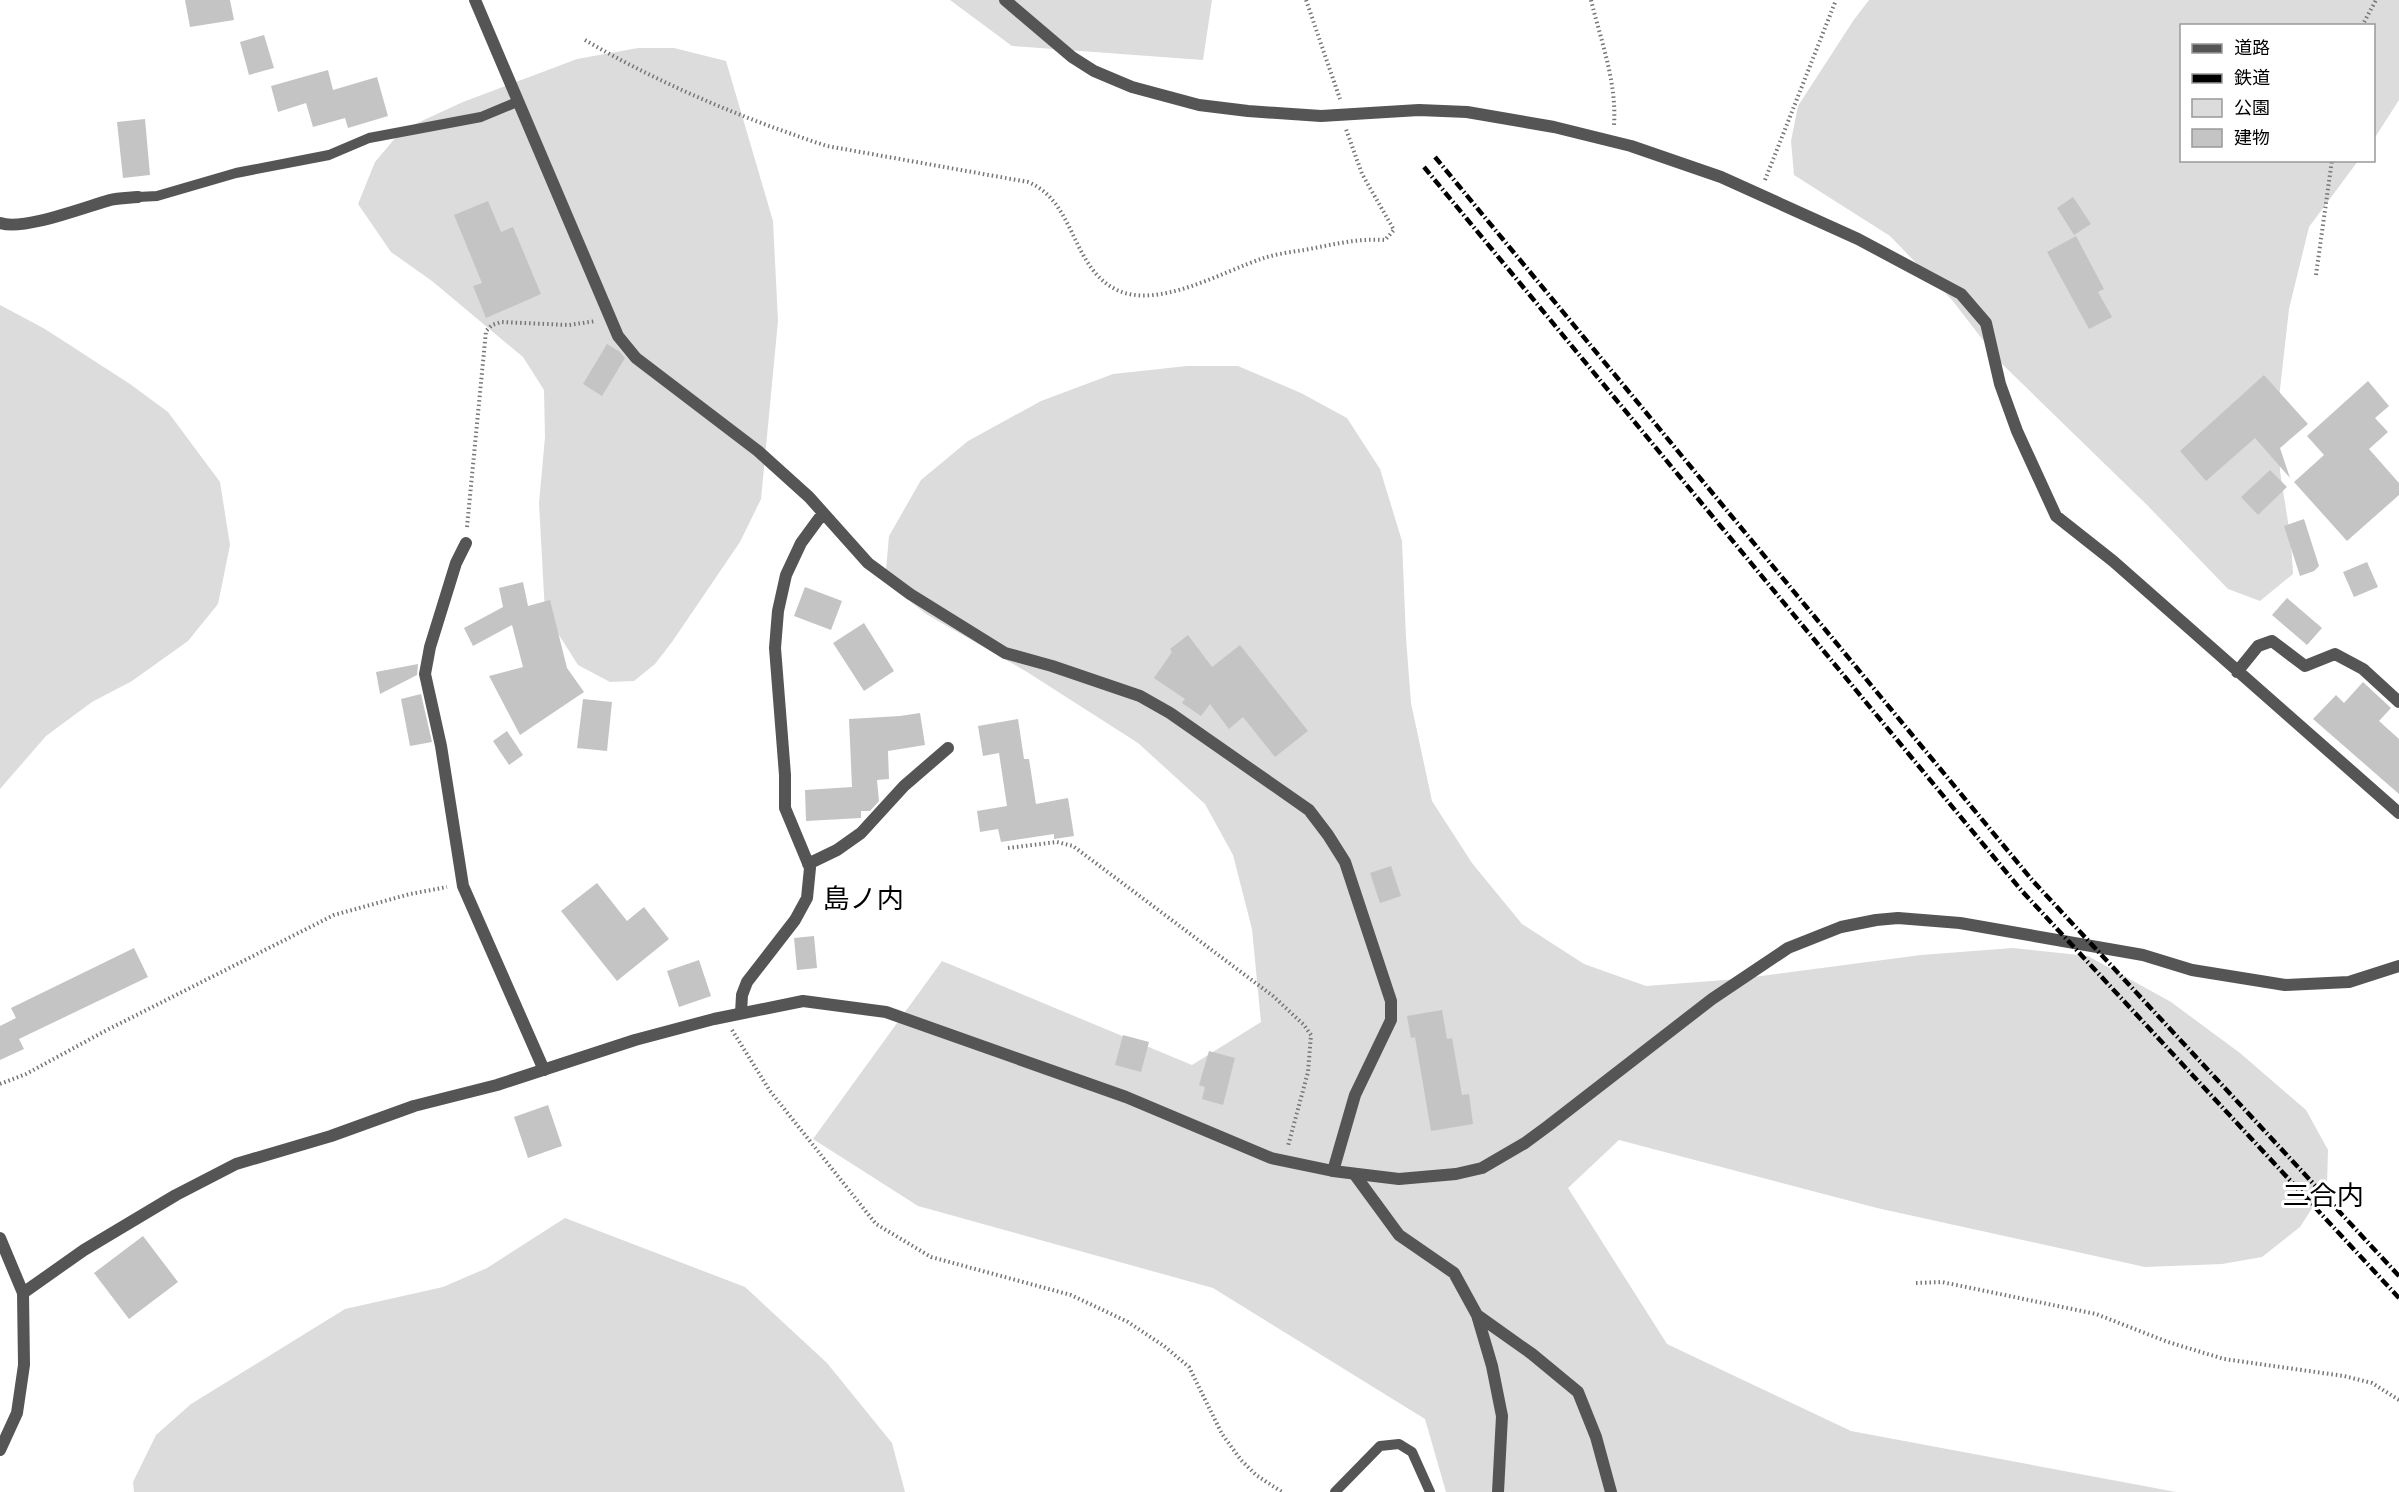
<svg xmlns="http://www.w3.org/2000/svg" width="2399" height="1492" font-family="'Alegreya Sans','Noto Sans JP',sans-serif">
	<style>
		.green { fill: #dcdcdc }
		.building { fill: #c4c4c4 }
		.lines { fill: none; stroke-linecap: round; stroke-linejoin: round }
		.path { stroke: #777; stroke-width: 4; stroke-dasharray: 1.5 3; stroke-linecap: butt }
		.service { stroke: #555; stroke-width: 10 }
		.minor { stroke: #555; stroke-width: 12 }
		.tertiary { stroke: #555; stroke-width: 12 }
		.rail { stroke: #000; stroke-width: 4.5; stroke-dasharray: 9 3 1.5 3; stroke-linecap: butt }
		.labels { text-anchor: middle; dominant-baseline: central; stroke-width: 6; stroke-linejoin: round; paint-order: stroke }
		.quarter-label { font-size: 27px; fill: #000; stroke: #fff }
	</style>
	<rect width="100%" height="100%" fill="#fff"/>
	<path class="green" d="M950 0H1212L1203 60 1012 46Z
		M1869 0H2399V100L2374 139V26H2182V160L2358 161 2309 227 2289 309 2279 398 2280 471 2291 541 2293 574 2260 601 2228 589 2147 505 2000 362 1952 300 1890 236 1794 175 1791 141 1798 106 1853 21Z
		M638 48H674L726 61 773 221 778 321 761 499 740 542 672 642 655 664 634 681 610 682 578 665 545 613 539 503 545 437 544 390 523 357 432 281 391 252 358 204 375 162 402 130 463 102 577 59Z
		M0 305 45 329 130 384 168 412 220 482 230 545 218 604 188 641 132 681 92 702 46 736 0 789Z
		M1187 366H1238L1301 393 1347 418 1380 469 1402 541 1406 638 1411 703 1432 801 1472 863 1522 924 1584 964 1646 986 1738 979 1921 955 2013 948 2088 956 2171 1002 2240 1053 2306 1110 2328 1150 2327 1185 2300 1227 2262 1257 2222 1264 2145 1267 1877 1208 1619 1140 1568 1188 1667 1344 1851 1431 2176 1492H1446L1425 1419 1213 1288 918 1206 813 1139 942 961 1192 1065 1261 1022 1252 929 1233 855 1205 804 1138 743 1027 672 926 614 885 581 889 536 921 480 968 441 1041 401 1113 374Z
		M565 1218 745 1287 827 1363 892 1443 905 1492H134L133 1482 156 1435 191 1404 345 1309 443 1287 487 1268Z"/>
	<path class="building" d="M185 0H230L234 20 190 27Z
		M264 35 274 68 249 75 240 42Z
		M328 70 333 90 377 77 388 116 348 128 345 118 313 127 306 103 278 112 271 86Z
		M145 119 150 175 123 178 117 122Z
		M2073 197 2091 224 2074 235 2057 208Z
		M488 201 501 232 513 227 541 294 486 318 473 286 482 283 454 215Z
		M2076 236 2104 289 2098 292 2112 317 2089 329 2047 252Z
		M607 344 620 352 625 358 602 396 583 384Z
		M2264 375 2308 424 2280 448 2290 478 2255 438 2206 481 2180 451Z
		M2368 381 2389 406 2375 418 2388 432 2369 449 2399 483V495L2347 541 2294 482 2324 455 2307 436Z
		M2270 470 2287 487 2258 515 2241 497Z
		M2304 519 2319 566 2314 571 2300 576 2284 526Z
		M2367 562 2378 587 2354 597 2343 572Z
		M523 582 528 606 550 600 567 668 584 692 520 735 489 676 523 667 512 625 473 646 464 628 503 607 499 588Z
		M805 587 842 601 831 630 794 616Z
		M2287 598 2322 628 2307 645 2272 615Z
		M864 623 894 671 864 691 833 643Z
		M1188 635 1212 667 1240 645 1308 731 1275 757 1243 717 1229 729 1210 704 1201 716 1182 703 1185 699 1154 678 1172 652 1170 649Z
		M418 664 417 675 380 694 376 672Z
		M2363 682 2391 708 2379 721 2399 739V794L2313 719 2336 695 2344 703Z
		M421 694 432 742 410 746 401 699Z
		M583 699 612 702 607 751 577 748Z
		M920 713 925 745 888 751 889 779 877 780 879 801 870 811H861V818L806 821 805 790 852 787 849 719 900 716Z
		M1018 719 1024 759H1029L1036 804 1068 798 1074 836 1054 839V834L1001 842 998 829 980 832 977 811 1007 806 999 753 983 756 978 726Z
		M507 731 523 755 509 765 493 741Z
		M1391 866 1401 896 1380 903 1370 873Z
		M597 883 627 921 644 907 669 939 617 981 561 911Z
		M814 936 817 968 797 970 794 938Z
		M134 948 148 977 19 1039 24 1049 0 1060V1026L16 1018 11 1008Z
		M699 960 711 996 679 1007 667 971Z
		M1442 1010 1447 1039 1452 1038 1462 1095 1469 1094 1473 1124 1431 1131 1415 1037 1411 1038 1407 1016Z
		M1123 1035 1149 1042 1141 1072 1115 1065Z
		M1209 1051 1235 1058 1223 1105 1202 1099 1205 1087 1199 1085Z
		M548 1105 562 1146 528 1158 514 1117Z
		M143 1236 178 1282 129 1319 94 1273Z"/>
	<g class="lines">
		<path class="path" d="M1306 0 1340 99
			M1591 0C1601 41 1617 83 1614 125
			M2362 26 2376 0
			M585 40C660 84 744 119 827 146L1028 182C1075 201 1071 266 1115 289 1157 311 1223 271 1264 258 1276 254 1291 252 1304 250 1331 245 1357 238 1385 240L1394 230 1362 174 1346 129
			M1765 180 1836 0
			M2316 275 2332 160
			M467 527 486 331 492 325 501 322 569 325 596 321
			M1008 848 1057 842 1073 846 1273 996 1304 1025 1311 1035 1308 1072 1288 1146
			M732 1030 770 1091 876 1224 931 1257 1071 1295 1128 1322 1164 1346 1189 1367 1222 1434 1241 1460 1256 1475 1282 1492
			M0 1084 26 1074 105 1031 334 915 410 894 447 887
			M1916 1283 1942 1282 2096 1314 2168 1342 2224 1359 2344 1376 2372 1383 2399 1400"/>
		<path class="service" d="M138 197 157 196 236 173 329 155 369 138 481 117 517 102
			M1335 1492 1380 1446 1399 1444 1412 1452 1430 1492"/>
		<path class="minor" d="M475 0 618 336 636 358 758 451 809 497 868 563 910 594 1005 653 1052 666 1140 696 1170 713 1309 810 1328 835 1345 862 1391 1001V1020L1355 1095 1333 1171
			M1005 0 1072 57 1094 71 1132 87 1199 105 1248 111 1321 116 1419 110 1467 112 1554 127 1631 146 1721 177 1858 239 1961 294 1986 323 2000 384 2017 431 2056 516 2113 561 2399 813
			M0 223C23 231 85 207 110 200 118 198 128 198 138 197
			M466 543 456 563 430 647 425 674 441 746 463 886 544 1070
			M2237 672 2258 646 2272 641 2305 666 2335 654 2363 669 2399 702
			M808 864 837 850 861 833 904 786 948 748
			M741 1013 742 995 747 982 795 920 807 898 810 868 785 808V775L775 648 778 611 786 575 801 543 823 513
			M1355 1175 1399 1235 1454 1273 1477 1315 1532 1354 1578 1392 1596 1437 1611 1492
			M1477 1315 1492 1366 1502 1416 1498 1492"/>
		<path class="tertiary" d="M0 1238 23 1293 24 1365 17 1413 0 1450
			M23 1293 84 1250 176 1195 236 1164 331 1136 414 1106 497 1085 635 1040 714 1019 803 1001 886 1012 1126 1097 1271 1158 1333 1171 1399 1179 1456 1174 1482 1168 1525 1143 1548 1126 1712 999 1788 948 1841 927 1876 920 1898 918 1960 923 2143 955 2192 970 2285 985 2349 982 2399 966"/>
		<path class="rail" d="M1435 157 2032 880 2399 1276
			M1424 167 2021 890 2399 1298"/>
	</g>
	<g class="labels">
		<g class="quarter-label">
			<text x="863" y="899">島ノ内</text>
			<text x="2323" y="1196">三合内</text>
		</g>
	</g>
	<rect x="2180" y="24" width="195" height="138" fill="#ffffff" stroke="#999999" stroke-width="1.5"/>
	<rect x="2192" y="44" width="30" height="9" fill="#555555" stroke="#999999" stroke-width="1.5"/>
	<text x="2234" y="54" font-size="18" fill="#000000">道路</text>
	<rect x="2192" y="74" width="30" height="9" fill="#000000" stroke="#999999" stroke-width="1.5"/>
	<text x="2234" y="84" font-size="18" fill="#000000">鉄道</text>
	<rect x="2192" y="99" width="30" height="18" fill="#dcdcdc" stroke="#999999" stroke-width="1.5"/>
	<text x="2234" y="114" font-size="18" fill="#000000">公園</text>
	<rect x="2192" y="129" width="30" height="18" fill="#c4c4c4" stroke="#999999" stroke-width="1.5"/>
	<text x="2234" y="144" font-size="18" fill="#000000">建物</text>
</svg>
